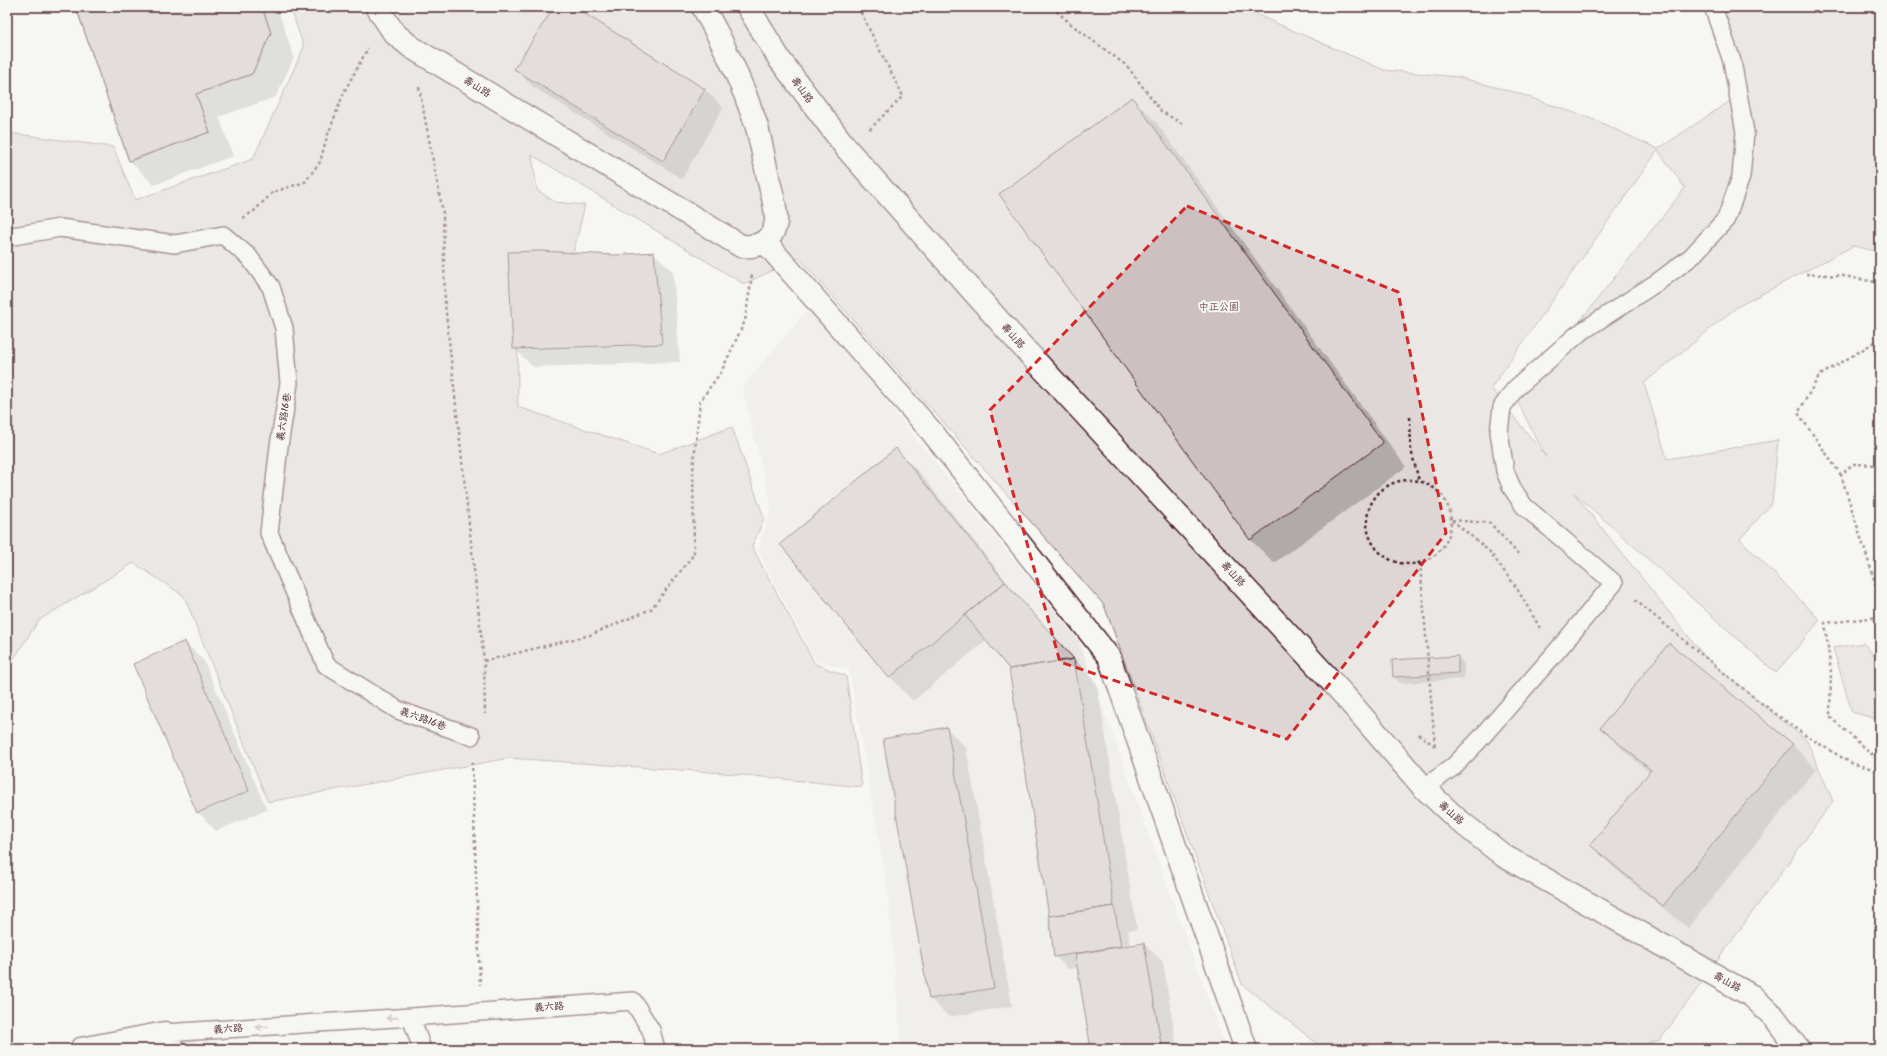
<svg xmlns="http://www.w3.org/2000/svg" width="1887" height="1056" font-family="Kalam,'LXGW WenKai TC',sans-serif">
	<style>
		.built { fill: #e9e6e3 }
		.green { fill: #ddd6d5; stroke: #947a80; fill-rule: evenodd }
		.shadow { fill: #0003 }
		.building { fill: #ccc1c0; stroke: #4a1f2b }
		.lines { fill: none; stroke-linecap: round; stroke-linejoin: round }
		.lane-casing { stroke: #4a1f2b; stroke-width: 20 }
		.street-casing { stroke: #4a1f2b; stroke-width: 25 }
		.path { stroke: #4a1f2b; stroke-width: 2.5; stroke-dasharray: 3 3; stroke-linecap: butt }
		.lane { stroke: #f6f6f2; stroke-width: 17 }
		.street { stroke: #f6f6f2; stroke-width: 22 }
		.oneway { stroke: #a99598 }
		.marked { fill: none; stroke: #d62828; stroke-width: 3; stroke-dasharray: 8 5; stroke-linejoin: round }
		.labels { text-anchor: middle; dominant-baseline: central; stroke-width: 4; stroke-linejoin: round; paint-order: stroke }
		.street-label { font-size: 10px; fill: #4a1f2b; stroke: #f6f6f2 }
		.park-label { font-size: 10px; fill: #6f4d56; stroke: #f6f6f2 }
	</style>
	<rect width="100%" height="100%" fill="#f6f6f2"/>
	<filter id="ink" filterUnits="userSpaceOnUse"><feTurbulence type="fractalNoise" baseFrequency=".025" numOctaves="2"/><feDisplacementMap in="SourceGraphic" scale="8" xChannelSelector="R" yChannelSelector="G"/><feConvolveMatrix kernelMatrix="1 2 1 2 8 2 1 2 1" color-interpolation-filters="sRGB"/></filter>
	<g filter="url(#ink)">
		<path class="built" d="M810 307 1079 641 1224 1043 1230 1049H902L888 892 849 669 816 661 758 551 772 508 742 387Z"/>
		<path class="green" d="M290 7H1239L1384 70 1458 77 1517 93 1595 120 1658 149 1736 97 1705 7H1880V252L1853 246 1737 307 1644 383 1667 459 1778 440 1772 503 1740 539 1820 620 1776 673 1573 492 1705 657 1807 741 1833 801 1660 1040 1627 1049H1324L1242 984 1104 605 799 258 744 284 532 155 537 190 555 202 585 205 574 250 517 283 518 407 659 454 732 427 764 518 752 547 815 664 846 676 862 787 724 773 509 758 268 802 184 596 134 563 39 620 7 669V489L10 485 7 469V126L9 133 113 147 135 200 253 159 304 47ZM1658 150 1685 188 1517 401 1546 457 1491 388Z
			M1863 643 1880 662V720L1852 712 1833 648Z"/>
		<path class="shadow" d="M78 7H277L294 57 276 97 219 117 233 156 154 185 130 161 80 20Z
			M556 7H572L705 89 723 108 682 179 533 87 515 69Z
			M1132 98 1156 122 1406 467 1274 563 1250 539Z
			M654 253 673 272 680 362 533 367 514 348 614 256Z
			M896 450 920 473 1027 607 1097 684 1137 929 1128 931 1131 946 1144 944 1163 962 1177 1049H1092L1079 967 1068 969 1055 956 1010 669 987 640 913 701 890 677Z
			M185 642 204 661 267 810 216 831 198 812Z
			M1669 644 1793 745 1816 769 1688 928 1615 869 1591 845 1650 773 1625 752 1601 728Z
			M1457 657 1464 663V679L1400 683 1394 677Z
			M947 729 966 747 1012 1006 949 1017 930 999 884 740Z"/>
		<path class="building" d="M76 7H262L271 33 252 74 196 94 210 132 129 161Z
			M76 7H262L271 33 252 74 196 94 210 132 129 161Z
			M554 7H574L705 89 663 161 514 69Z
			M1132 97 1383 443 1250 540 999 194Z
			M540 251 614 255 654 252 662 344 513 349 508 252Z
			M896 448 1005 582 889 678 780 544Z
			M1005 582 1074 659 1009 669 965 615Z
			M185 641 249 791 197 813 133 664Z
			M1669 643 1793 744 1663 906 1590 845 1651 770 1600 728Z
			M1458 656V673L1393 677 1392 660Z
			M1074 659 1114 906 1049 916 1009 669Z
			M947 727 994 988 929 999 883 739Z
			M1114 906 1121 946 1054 957 1049 916Z
			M1144 943 1162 1049H1091L1075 954Z"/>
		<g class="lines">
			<g class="lane-casing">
				<path id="lane" d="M7 237 60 228 175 244 223 235 249 257 271 287 284 328 289 383 279 446 269 533 326 665 398 710 471 736
					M1424 788 1453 767 1480 739 1556 652 1614 583 1524 506 1512 488 1505 471 1499 432 1502 407 1515 389 1578 334 1659 281 1691 257 1726 219 1741 177 1745 132 1732 61 1713 7
					M411 1017 633 1001 651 1030 656 1049
					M165 1033 411 1017 422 1049
					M165 1033 176 1049"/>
			</g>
			<g class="street-casing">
				<path id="street" d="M377 7 394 33 411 47 741 246C758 248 773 241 776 222 777 208 771 191 768 177 764 159 761 141 756 124 742 83 724 44 703 7
					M748 7 780 60 847 149 1009 332 1342 693 1424 788 1457 819 1504 856 1752 996 1775 1018 1798 1049
					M765 242 932 432 1109 657 1246 1049
					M81 1049 165 1033"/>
			</g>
			<path class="path" d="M858 7 903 96 869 130
				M1052 7 1072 25 1127 66 1161 111 1184 125
				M419 87 443 213 445 304 484 661 485 714
				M243 218 254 211 273 192 305 182 320 162 327 137 344 92 368 48
				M1806 274 1844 276 1880 283
				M1410 417 1411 450 1419 481
				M1880 465 1853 464 1841 475 1880 598
				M1841 475 1798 413 1819 376 1880 339
				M1367 522a42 42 0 1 1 84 0a42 42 0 1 1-84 0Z
				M1452 520 1489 551 1516 587 1540 628
				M1452 520 1490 523 1518 554
				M1420 563 1435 747
				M1635 600 1756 699 1803 734 1851 763 1880 771
				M1880 617 1825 623 1831 672 1830 717 1874 756H1880
				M484 661 590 635 651 609 694 554 693 470 700 401 721 372 745 321 752 275
				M1418 734 1435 746
				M472 762 480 985"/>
			<use href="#lane" class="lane"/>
			<use href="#street" class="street"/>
		</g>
		<defs><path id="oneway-shaft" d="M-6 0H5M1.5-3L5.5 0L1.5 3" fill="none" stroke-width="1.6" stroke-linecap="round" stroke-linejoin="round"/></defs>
		<g class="oneway">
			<use href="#oneway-shaft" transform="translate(392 1018) rotate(176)"/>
			<use href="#oneway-shaft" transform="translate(262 1027) rotate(176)"/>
		</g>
	</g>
	<path d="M0 0H1887V1056H0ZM1187 206 1398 292 1446 533 1287 739 1060 662 990 410Z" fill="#f6f6f2" fill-opacity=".55" fill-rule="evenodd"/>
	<path class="marked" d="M1187 206 1398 292 1446 533 1287 739 1060 662 990 410Z"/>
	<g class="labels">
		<g class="street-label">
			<text transform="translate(477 87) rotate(31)">壽山路</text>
			<text transform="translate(802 90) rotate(54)">壽山路</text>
			<text transform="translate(1013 336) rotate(48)">壽山路</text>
			<text transform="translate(284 417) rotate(-81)">義六路16巷</text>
			<text transform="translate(1233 574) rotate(47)">壽山路</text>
			<text transform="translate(423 719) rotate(20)">義六路16巷</text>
			<text transform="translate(1451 813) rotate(41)">壽山路</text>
			<text transform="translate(1727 982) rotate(29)">壽山路</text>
			<text transform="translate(549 1007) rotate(-4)">義六路</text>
			<text transform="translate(228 1029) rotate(-4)">義六路</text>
		</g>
		<g class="park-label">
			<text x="1219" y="307">中正公園</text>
		</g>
	</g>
	<rect width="1887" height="1056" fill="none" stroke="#f6f6f2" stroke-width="24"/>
	<rect x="12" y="12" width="1863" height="1032" fill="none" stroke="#4a1f2b" stroke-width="1.5" filter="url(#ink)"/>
</svg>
